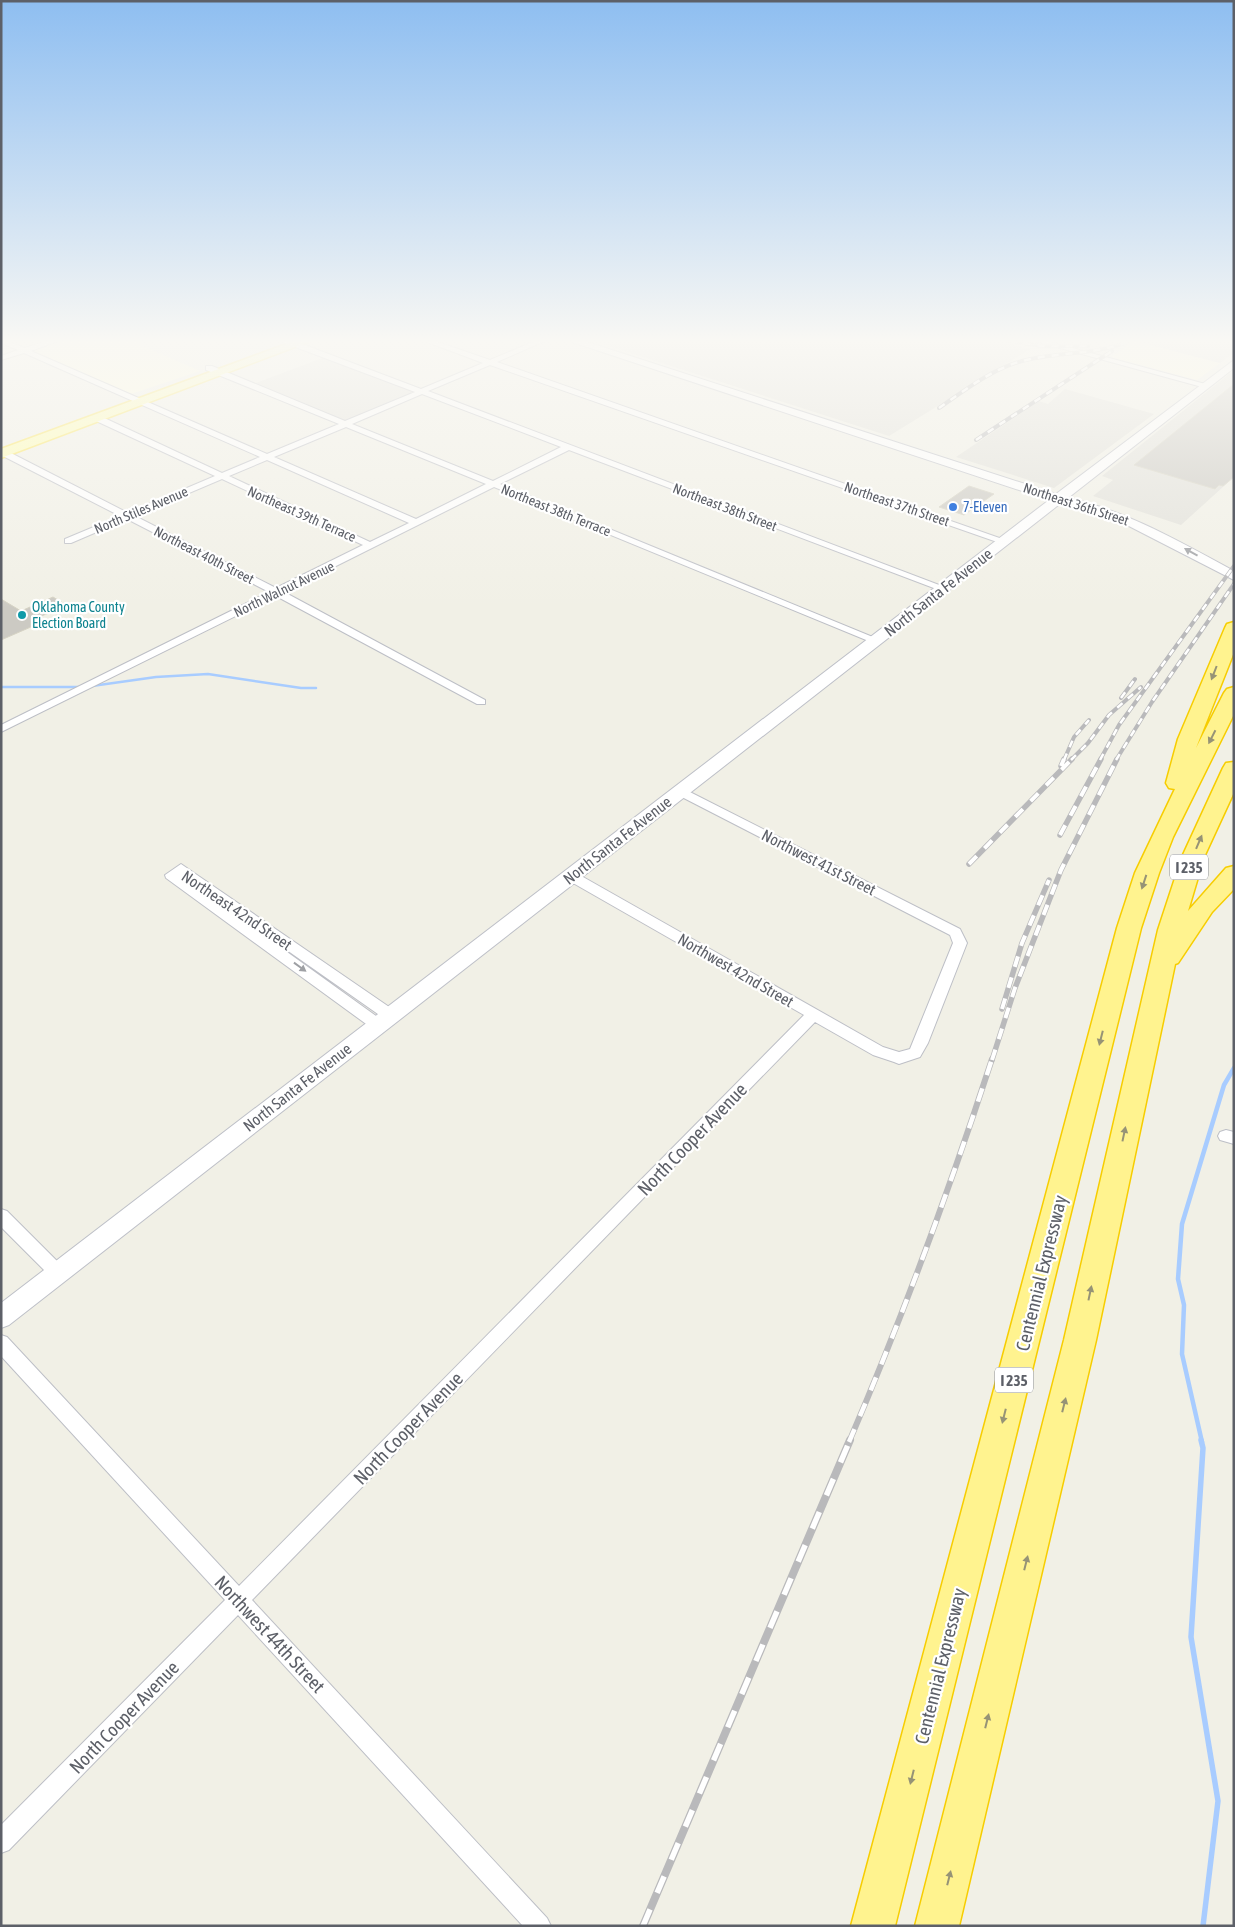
<svg xmlns="http://www.w3.org/2000/svg" width="1235" height="1927" font-family="'Asap Condensed',sans-serif">
	<style>
		.commercial { fill: #fffcdd }
		.industrial { fill: #e2e1da }
		.lines { fill: none; stroke-linecap: round; stroke-linejoin: round }
		.stream-far2 { stroke: #a8ccff; stroke-width: 2.5 }
		.stream-far1 { stroke: #a8ccff; stroke-width: 4.5 }
		.stream { stroke: #a8ccff; stroke-width: 5.5 }
		.building { fill: #cccac3; stroke: #d6d3c4 }
		.street-casing { stroke: #bdbfc6; stroke-width: 2 }
		.secondary-casing { stroke: #bec0c8; stroke-width: 2 }
		.primary-casing { stroke: #fde653; stroke-width: 3 }
		.highway-casing { stroke: #f7cd00; stroke-width: 3 }
		.street { fill: #fff; fill-rule: evenodd }
		.secondary { fill: #fff; fill-rule: evenodd }
		.primary { fill: #fffead; fill-rule: evenodd }
		.highway { fill: #fff38f; fill-rule: evenodd }
		.rail-far3-casing { stroke: #b9b9bb; stroke-width: 4 }
		.rail-far2-casing { stroke: #b9b9bb; stroke-width: 5.5 }
		.rail-far1-casing { stroke: #b9b9bb; stroke-width: 6 }
		.rail-casing { stroke: #b9b9bb; stroke-width: 8 }
		.rail-far3 { stroke: #fff; stroke-width: 2.5; stroke-dasharray: 7; stroke-linecap: butt }
		.rail-far2 { stroke: #fff; stroke-width: 4; stroke-dasharray: 11; stroke-linecap: butt }
		.rail-far1 { stroke: #fff; stroke-width: 4.5; stroke-dasharray: 14; stroke-linecap: butt }
		.rail { stroke: #fff; stroke-width: 5.5; stroke-dasharray: 18; stroke-linecap: butt }
		.oneway { fill: #9ea0a4 }
		.oneway2 { fill: #969376 }
		.shop-dot { fill: #3f7fe0; stroke: #fff; stroke-width: 2 }
		.culture-dot { fill: #0f9aa8; stroke: #fff; stroke-width: 2 }
		.labels { text-anchor: middle; dominant-baseline: central; stroke-width: 4.5; stroke-linejoin: round; paint-order: stroke }
		.far-street-label { font-size: 14px; fill: #5d6068; stroke: #fff }
		.far-shop-label { font-size: 14px; fill: #366cbe; stroke: #fff; text-anchor: start }
		.far-culture-label { font-size: 14px; fill: #0d838f; stroke: #fff; text-anchor: start }
		.shield { fill: #fff; stroke: #8e9095; stroke-width: 1 }
		.shield-label { font-size: 15px; font-weight: bold; fill: #5d6068 }
		.street-label { font-size: 16px; fill: #5d6068; stroke: #fff }
		.near-street-label { font-size: 19px; fill: #5d6068; stroke: #fff }
	</style>
	<rect width="100%" height="100%" fill="#f1f0e6"/>
	<path class="commercial" d="M64 339H147L136 343 200 371 128 395 29 351Z
		M1135 341 1220 363 1197 380 1111 357Z"/>
	<path class="industrial" d="M587 339H992L1030 349 889 436Z
		M1138 339H1234V353L1220 363 1135 341Z
		M325 357 417 391 347 422 253 384Z
		M1234 370V477L1181 525 1093 496 1113 480 1102 476Z
		M1065 389 1154 414 1054 488 956 457 1039 401 1048 404Z"/>
	<g class="lines">
		<path class="stream-far2" d="M92 686 156 677 208 674 301 688H316
			M1 687H80"/>
		<path class="stream-far1" d="M1202 1442 1182 1354 1184 1305 1178 1279 1182 1224 1224 1085 1234 1068"/>
		<path class="stream" d="M1201 1440 1203 1448 1191 1637 1218 1801 1203 1926"/>
	</g>
	<path class="building" d="M1234 384V477L1223 486 1219 485 1215 489 1134 465Z
		M969 486 994 494 964 515 939 507Z
		M53 597 66 605 35 619 40 623 1 640V599L21 611Z"/>
	<g class="lines">
		<g class="street-casing">
			<path id="street" d="M1 339 25 348 52 339H63L31 351 267 454 339 424 206 370V366H212L345 421 415 392 282 342V339H289L421 389 483 363 419 339H429L490 360 540 339H549L497 362 1008 541 1000 543 490 365 428 391 947 588 939 590 569 450 500 484 880 640 875 643 871 642 494 487 284 592 485 700V704H477L276 596 1 732V725L269 592 127 519 71 543H65V539L120 516 1 455V451H7L128 513 215 476 94 420V416H100L222 473 260 457 24 353 1 360V356L18 350 1 343ZM422 394 561 447 493 481 352 424ZM346 427 486 484 416 519 274 457ZM267 460 409 523 370 542 229 476ZM222 479 363 545 276 588 135 516Z
				M1027 339H1039L1209 385 1202 387Z
				M680 787 960 929 967 943 928 1043 920 1057 899 1064 894 1062 873 1055 815 1022 252 1600 547 1918 551 1926H523L238 1615 9 1850 1 1853V1825L225 1600 1 1356V1335L7 1337 239 1586 804 1015 566 879 565 876 566 873H576L883 1047 899 1052 910 1049 953 943 950 935 676 794 674 791 676 788Z
				M181 864 395 1011 397 1015 395 1019H385L180 875 383 1021 385 1025 383 1029H373L166 878 165 875Z
				M1226 1130 1234 1132V1144L1220 1140 1218 1136 1220 1132Z
				M1 1209 7 1211 64 1268 67 1273 64 1278 58 1281 52 1278 1 1227Z"/>
		</g>
		<g class="secondary-casing">
			<path id="secondary" d="M563 339H578L1056 494 1234 360V368L1068 498C1128 511 1180 542 1234 571V580L1123 523 1061 503 9 1325 1 1328V1303L1049 500Z"/>
		</g>
		<g class="primary-casing">
			<path id="primary" d="M300 339H316L1 458V449Z"/>
		</g>
		<g class="highway-casing">
			<path id="highway" d="M1234 622V652L1196 748 1224 693 1227 689 1234 687V714L1173 837 1159 873 1141 928 895 1926H851L1117 928 1135 873 1175 789 1169 788 1166 783 1178 739 1225 628 1227 624Z
				M1234 762V792L1204 857 1188 911 1226 868 1234 866V889L1212 912 1178 963 1175 964 1096 1340 959 1926H915L1064 1340 1158 930 1182 857 1223 768 1226 763Z"/>
		</g>
		<use href="#street" class="street"/>
		<use href="#secondary" class="secondary"/>
		<use href="#primary" class="primary"/>
		<use href="#highway" class="highway"/>
		<g class="rail-far3-casing">
			<path id="rail-far3" d="M996 339 1042 346H1088
				M939 408C965 390 992 369 1022 361 1057 352 1094 355 1128 342
				M976 440 1112 351
				M1121 698 1135 679
				M1064 760 1074 737 1089 720
				M1071 760 1088 743 1109 715 1141 687
				M1100 760 1119 725 1234 566
				M1116 760 1152 702 1234 584"/>
		</g>
		<g class="rail-far2-casing">
			<path id="rail-far2" d="M1061 766 1064 759
				M1060 835 1101 759
				M969 864 1072 759
				M1002 1009 1022 943 1049 880
				M992 1060 1015 988 1061 870 1117 759"/>
		</g>
		<g class="rail-far1-casing">
			<path id="rail-far1" d="M849 1442C903 1316 950 1188 992 1059"/>
		</g>
		<g class="rail-casing">
			<path id="rail" d="M643 1926 850 1440"/>
		</g>
		<use href="#rail-far3" class="rail-far3"/>
		<use href="#rail-far2" class="rail-far2"/>
		<use href="#rail-far1" class="rail-far1"/>
		<use href="#rail" class="rail"/>
	</g>
	<defs><path id="oneway-solid" d="M-6-.8H1V-3.2L6.5 0L1 3.2V.8H-6Z" transform="scale(1.25)"/></defs>
	<g class="oneway">
		<use href="#oneway-solid" transform="translate(1191 552) rotate(-151)"/>
		<use href="#oneway-solid" transform="translate(300 967) rotate(36)"/>
	</g>
	<g class="oneway2">
		<use href="#oneway-solid" transform="translate(1214 673) rotate(111)"/>
		<use href="#oneway-solid" transform="translate(1212 737) rotate(117)"/>
		<use href="#oneway-solid" transform="translate(1199 842) rotate(-67)"/>
		<use href="#oneway-solid" transform="translate(1144 882) rotate(108)"/>
		<use href="#oneway-solid" transform="translate(1101 1038) rotate(104)"/>
		<use href="#oneway-solid" transform="translate(1124 1134) rotate(-78)"/>
		<use href="#oneway-solid" transform="translate(1090 1293) rotate(-78)"/>
		<use href="#oneway-solid" transform="translate(1064 1405) rotate(-76)"/>
		<use href="#oneway-solid" transform="translate(1004 1416) rotate(104)"/>
		<use href="#oneway-solid" transform="translate(1026 1563) rotate(-76)"/>
		<use href="#oneway-solid" transform="translate(987 1721) rotate(-76)"/>
		<use href="#oneway-solid" transform="translate(912 1777) rotate(104)"/>
		<use href="#oneway-solid" transform="translate(949 1878) rotate(-76)"/>
	</g>
	<linearGradient id="sky" x2="0" y2="1"><stop stop-color="#8ebef1"/><stop offset="0.56" stop-color="#f9f8f4"/><stop offset="1" stop-color="#f9f8f4" stop-opacity="0"/></linearGradient>
	<rect width="1235" height="609" fill="url(#sky)"/>
	<circle class="shop-dot" cx="953" cy="507" r="5"/>
	<circle class="culture-dot" cx="22" cy="615" r="5"/>
	<g class="labels">
		<g class="far-street-label">
			<text transform="translate(897 504) rotate(19)">Northeast 37th Street</text>
			<text transform="translate(1076 504) rotate(18)">Northeast 36th Street</text>
			<text transform="translate(725 507) rotate(21)">Northeast 38th Street</text>
			<text transform="translate(141 510) rotate(-23)">North Stiles Avenue</text>
			<text transform="translate(556 510) rotate(22)">Northeast 38th Terrace</text>
			<text transform="translate(302 514) rotate(24)">Northeast 39th Terrace</text>
			<text transform="translate(204 555) rotate(27)">Northeast 40th Street</text>
			<text transform="translate(284 589) rotate(-26)">North Walnut Avenue</text>
		</g>
		<g class="far-shop-label">
			<text x="963" y="507">7-Eleven</text>
		</g>
		<g class="far-culture-label">
			<text x="32" y="607">Oklahoma County<tspan x="32" dy="16">Election Board</tspan></text>
		</g>
		<g class="shield">
			<rect x="1170" y="854.5" width="38" height="25" rx="4"/>
			<rect x="995" y="1367.5" width="38" height="25" rx="4"/>
		</g>
		<g class="shield-label">
			<text x="1189" y="867">I 235</text>
			<text x="1014" y="1380">I 235</text>
		</g>
		<g class="street-label">
			<text transform="translate(938 592) rotate(-38)">North Santa Fe Avenue</text>
			<text transform="translate(617 840) rotate(-38)">North Santa Fe Avenue</text>
			<text transform="translate(819 862) rotate(27)">Northwest 41st Street</text>
			<text transform="translate(237 910) rotate(34)">Northeast 42nd Street</text>
			<text transform="translate(736 970) rotate(30)">Northwest 42nd Street</text>
			<text transform="translate(297 1087) rotate(-38)">North Santa Fe Avenue</text>
		</g>
		<g class="near-street-label">
			<text transform="translate(692 1139) rotate(-46)">North Cooper Avenue</text>
			<text transform="translate(1041 1273) rotate(-76)">Centennial Expressway</text>
			<text transform="translate(408 1428) rotate(-46)">North Cooper Avenue</text>
			<text transform="translate(270 1634) rotate(47)">Northwest 44th Street</text>
			<text transform="translate(940 1666) rotate(-76)">Centennial Expressway</text>
			<text transform="translate(124 1717) rotate(-46)">North Cooper Avenue</text>
		</g>
	</g>
	<rect width="1235" height="1927" fill="none" stroke="#5d6068" stroke-width="5"/>
</svg>
